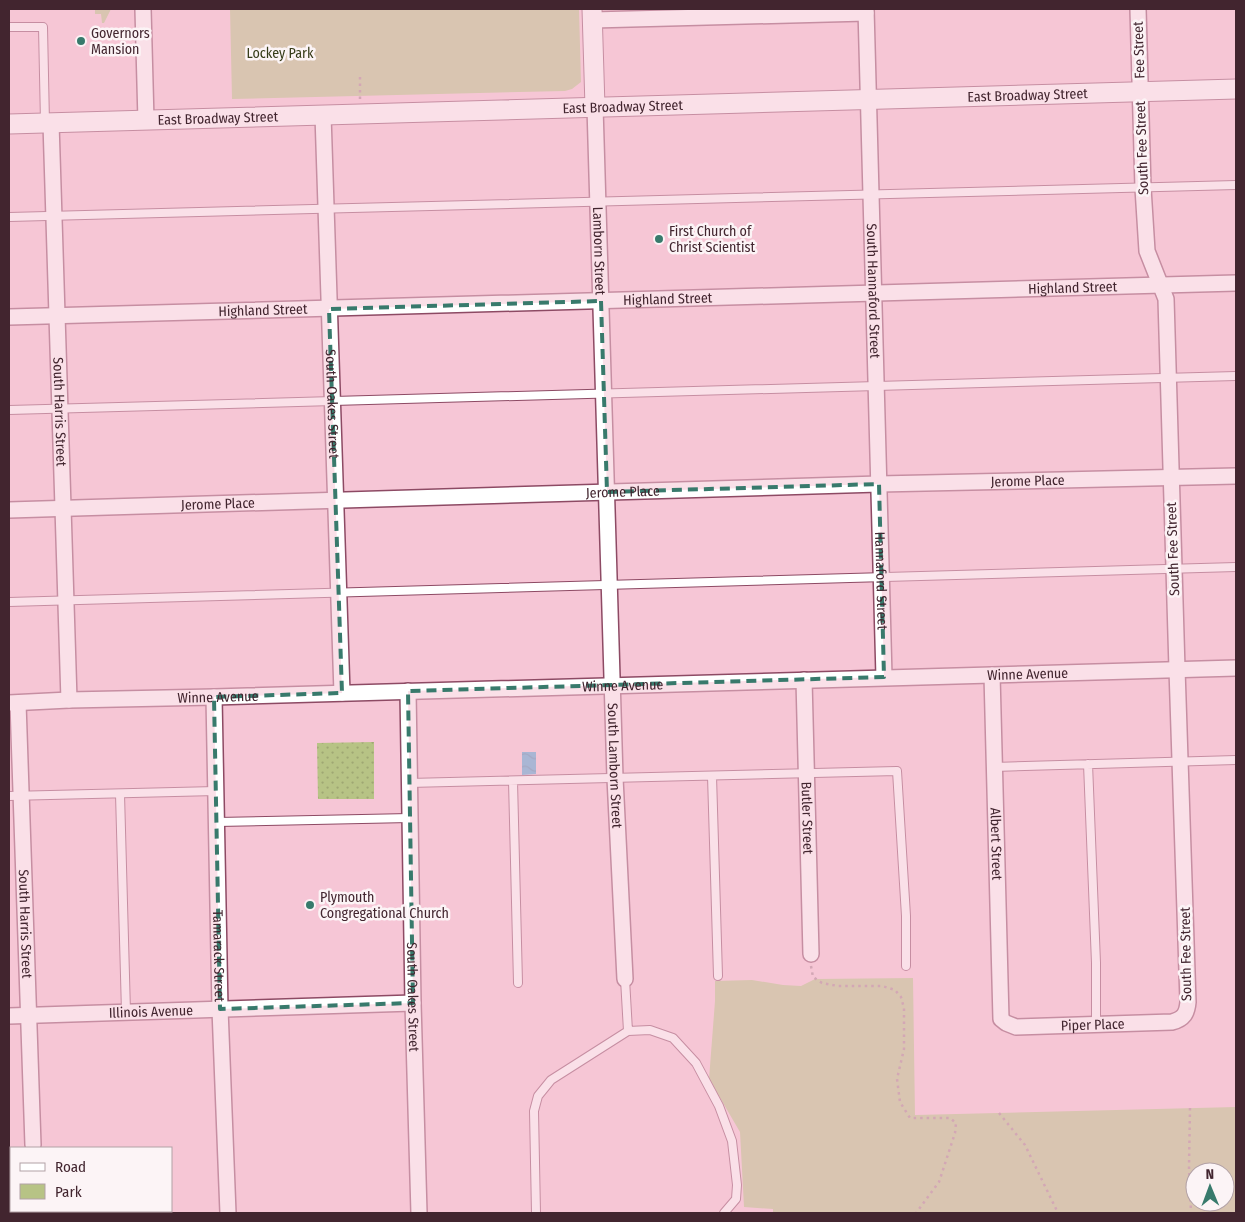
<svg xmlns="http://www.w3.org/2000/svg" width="1245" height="1222" font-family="'Fira Sans Condensed',sans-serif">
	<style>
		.park { fill: #b7c385; fill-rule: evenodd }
		.garden { fill: url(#garden-dots) }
		.water { fill: url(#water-waves) }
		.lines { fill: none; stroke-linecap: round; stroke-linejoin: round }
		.service-casing { stroke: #8d4a64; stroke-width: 10 }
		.minor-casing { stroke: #8d4a64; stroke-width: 18 }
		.tertiary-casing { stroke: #8d4a64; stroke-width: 21 }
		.path { stroke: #a8808e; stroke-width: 2.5; stroke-dasharray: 2.5 4; stroke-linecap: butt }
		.service { stroke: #fff; stroke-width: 8 }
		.minor { stroke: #fff; stroke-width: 15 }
		.tertiary { stroke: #fff; stroke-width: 19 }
		.marked { fill: none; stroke: #387a6c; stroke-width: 4; stroke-dasharray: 10 6; stroke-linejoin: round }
		.poi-dot { fill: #387a6c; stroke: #fcf4f6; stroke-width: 2 }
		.labels { text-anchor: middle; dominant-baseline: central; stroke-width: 5; stroke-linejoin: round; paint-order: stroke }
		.poi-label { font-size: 14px; fill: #42252f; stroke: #fcf4f6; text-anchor: start }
		.street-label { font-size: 14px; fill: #42252f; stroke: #fcf4f6 }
		.park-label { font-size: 14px; fill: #363c18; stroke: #fcf4f6 }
	</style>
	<defs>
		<pattern id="garden-dots" width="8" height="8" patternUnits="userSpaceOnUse" patternTransform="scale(1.25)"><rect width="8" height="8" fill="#b7c385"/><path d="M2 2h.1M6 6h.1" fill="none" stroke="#9fa773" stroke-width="1.8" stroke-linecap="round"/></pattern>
		<pattern id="water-waves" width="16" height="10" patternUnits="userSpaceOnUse" patternTransform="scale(1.25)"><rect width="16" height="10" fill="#4da2d3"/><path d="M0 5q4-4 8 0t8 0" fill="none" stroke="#4284ac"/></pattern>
	</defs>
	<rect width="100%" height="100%" fill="#f6c6d6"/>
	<path class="park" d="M95 9H111L104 23H102L101 14H95Z
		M230 9H579L581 82 572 89 565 91 232 99Z
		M913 978 915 1115 1236 1107V1213H773V1209L744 1207 740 1132 709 1079 715 1001V981L752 980 783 985 801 986 815 979ZM1195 1172H1225V1202H1195Z"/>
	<path class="garden" d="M374 742V799H318L317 743Z"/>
	<path class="water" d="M522 752H536V774L522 775Z"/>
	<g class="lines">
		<g class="service-casing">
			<path id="service" d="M9 27H43L45 123
				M9 217 1236 185
				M9 410 1236 376
				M9 602 1236 567
				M1088 764 1096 963V1024
				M994 767 1236 760
				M712 776 718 976
				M513 781 518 983
				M409 783 897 771 906 916V966
				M120 794 126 1012
				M9 796 216 791
				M217 822 410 818
				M625 979 628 1031
				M536 1213 534 1111 538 1096 551 1080 628 1031 650 1030 673 1038 696 1063 719 1106 732 1141 737 1185 736 1199 724 1213"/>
		</g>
		<g class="minor-casing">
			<g id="minor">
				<path d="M143 9 146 121"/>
				<path id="s1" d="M866 9 884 677"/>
				<path d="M593 20 866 13"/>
				<path id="s2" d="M595 107 615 778 625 979"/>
				<path id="s3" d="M323 115 342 693"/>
				<path id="s4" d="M51 123 69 700"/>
				<path id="s5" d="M9 317 1236 283"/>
				<path id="s6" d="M9 510 879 484 1236 476"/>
				<path id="s7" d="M992 675 1001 1019 1006 1023 1016 1027 1172 1022C1184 1019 1187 1013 1188 1002L1177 669 1166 299 1147 251 1143 188 1138 9"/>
				<path id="s8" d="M804 680 811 954"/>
				<path id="s9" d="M408 691 413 1003 419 1213"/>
				<path id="s10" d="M214 697 220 1009 228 1213"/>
				<path id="s11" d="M9 703 69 700 214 697 1236 668"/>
				<path id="s12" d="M18 703 33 1145"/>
				<path id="s13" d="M9 1016 413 1003"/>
			</g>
		</g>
		<g class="tertiary-casing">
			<g id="tertiary">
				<path d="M592 9 595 107"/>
				<path id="s14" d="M9 124 1236 89"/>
			</g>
		</g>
		<path class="path" d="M360 77V99
			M811 966 813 977 822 983 838 986H882L895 990 901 997 904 1008V1049L897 1079 900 1102 910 1118H950L956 1123 955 1133 939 1182 916 1213
			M1190 1108 1189 1167 1191 1213
			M999 1113 1025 1145 1058 1213"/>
		<use href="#service" class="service"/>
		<use href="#minor" class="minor"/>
		<use href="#tertiary" class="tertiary"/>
	</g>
	<path d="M0 0H1245V1222H0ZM601 301 607 492 879 484 884 677 408 691 413 1003 220 1009 214 697 342 693 329 309Z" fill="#f6c6d6" fill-opacity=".55" fill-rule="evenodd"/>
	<path class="marked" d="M601 301 607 492 879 484 884 677 408 691 413 1003 220 1009 214 697 342 693 329 309Z"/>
	<g class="poi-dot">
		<circle cx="81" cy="41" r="5"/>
		<circle cx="659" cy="239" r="5"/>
		<circle cx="310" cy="905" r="5"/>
	</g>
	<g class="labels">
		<g class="poi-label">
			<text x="91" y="33">Governors<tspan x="91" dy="16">Mansion</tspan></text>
			<text x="669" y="231">First Church of<tspan x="669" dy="16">Christ Scientist</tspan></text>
			<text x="320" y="897">Plymouth<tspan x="320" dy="16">Congregational Church</tspan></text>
		</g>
		<g class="street-label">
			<text transform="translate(1139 50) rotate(-92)">Fee Street</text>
			<text stroke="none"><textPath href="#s14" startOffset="1019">East Broadway Street</textPath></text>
			<text stroke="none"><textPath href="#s14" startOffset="614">East Broadway Street</textPath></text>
			<text stroke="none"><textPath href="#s14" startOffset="209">East Broadway Street</textPath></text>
			<text transform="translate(1142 148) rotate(-92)">South Fee Street</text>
			<text stroke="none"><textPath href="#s2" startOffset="144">Lamborn Street</textPath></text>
			<text stroke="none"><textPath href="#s5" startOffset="1064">Highland Street</textPath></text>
			<text stroke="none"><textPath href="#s1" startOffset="282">South Hannaford Street</textPath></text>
			<text stroke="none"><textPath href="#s5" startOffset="659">Highland Street</textPath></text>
			<text stroke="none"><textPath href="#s5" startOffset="254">Highland Street</textPath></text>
			<text stroke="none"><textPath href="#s3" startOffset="289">South Oakes Street</textPath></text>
			<text stroke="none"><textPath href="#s4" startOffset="289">South Harris Street</textPath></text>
			<text stroke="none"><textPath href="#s6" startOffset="1019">Jerome Place</textPath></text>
			<text stroke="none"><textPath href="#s6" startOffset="614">Jerome Place</textPath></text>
			<text stroke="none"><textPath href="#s6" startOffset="209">Jerome Place</textPath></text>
			<text transform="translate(1173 549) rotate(-92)">South Fee Street</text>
			<text stroke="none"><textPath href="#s1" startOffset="572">Hannaford Street</textPath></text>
			<text stroke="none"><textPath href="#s11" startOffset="1019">Winne Avenue</textPath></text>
			<text stroke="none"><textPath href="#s11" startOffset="614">Winne Avenue</textPath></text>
			<text stroke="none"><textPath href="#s11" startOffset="209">Winne Avenue</textPath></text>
			<text stroke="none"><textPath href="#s2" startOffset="659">South Lamborn Street</textPath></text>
			<text stroke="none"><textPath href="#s8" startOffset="138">Butler Street</textPath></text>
			<text stroke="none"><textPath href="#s7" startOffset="169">Albert Street</textPath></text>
			<text stroke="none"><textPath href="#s12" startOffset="221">South Harris Street</textPath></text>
			<text transform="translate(1186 954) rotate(-91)">South Fee Street</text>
			<text stroke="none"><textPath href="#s10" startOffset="259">Tamarack Street</textPath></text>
			<text stroke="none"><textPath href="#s9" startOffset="306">South Oakes Street</textPath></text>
			<text stroke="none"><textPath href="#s13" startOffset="142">Illinois Avenue</textPath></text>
			<text stroke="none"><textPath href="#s7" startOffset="438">Piper Place</textPath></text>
		</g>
		<g class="park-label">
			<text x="280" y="53">Lockey Park</text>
		</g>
	</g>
	<rect width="1245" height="1222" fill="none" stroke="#42252f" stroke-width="20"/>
	<rect x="10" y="1147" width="162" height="65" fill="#fcf4f6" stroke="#b2a1a6"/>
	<rect x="20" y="1163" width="25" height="8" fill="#ffffff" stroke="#b2a1a6"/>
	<text x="55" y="1172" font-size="15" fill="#42252f">Road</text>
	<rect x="20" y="1184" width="25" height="15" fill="#b7c385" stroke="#b2a1a6"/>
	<text x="55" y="1197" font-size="15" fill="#42252f">Park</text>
	<g transform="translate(1210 1187) rotate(359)"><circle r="24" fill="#fcf4f6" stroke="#b2a1a6"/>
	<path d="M0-4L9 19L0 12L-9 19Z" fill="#387a6c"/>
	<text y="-8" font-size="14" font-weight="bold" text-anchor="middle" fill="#42252f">N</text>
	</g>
</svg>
